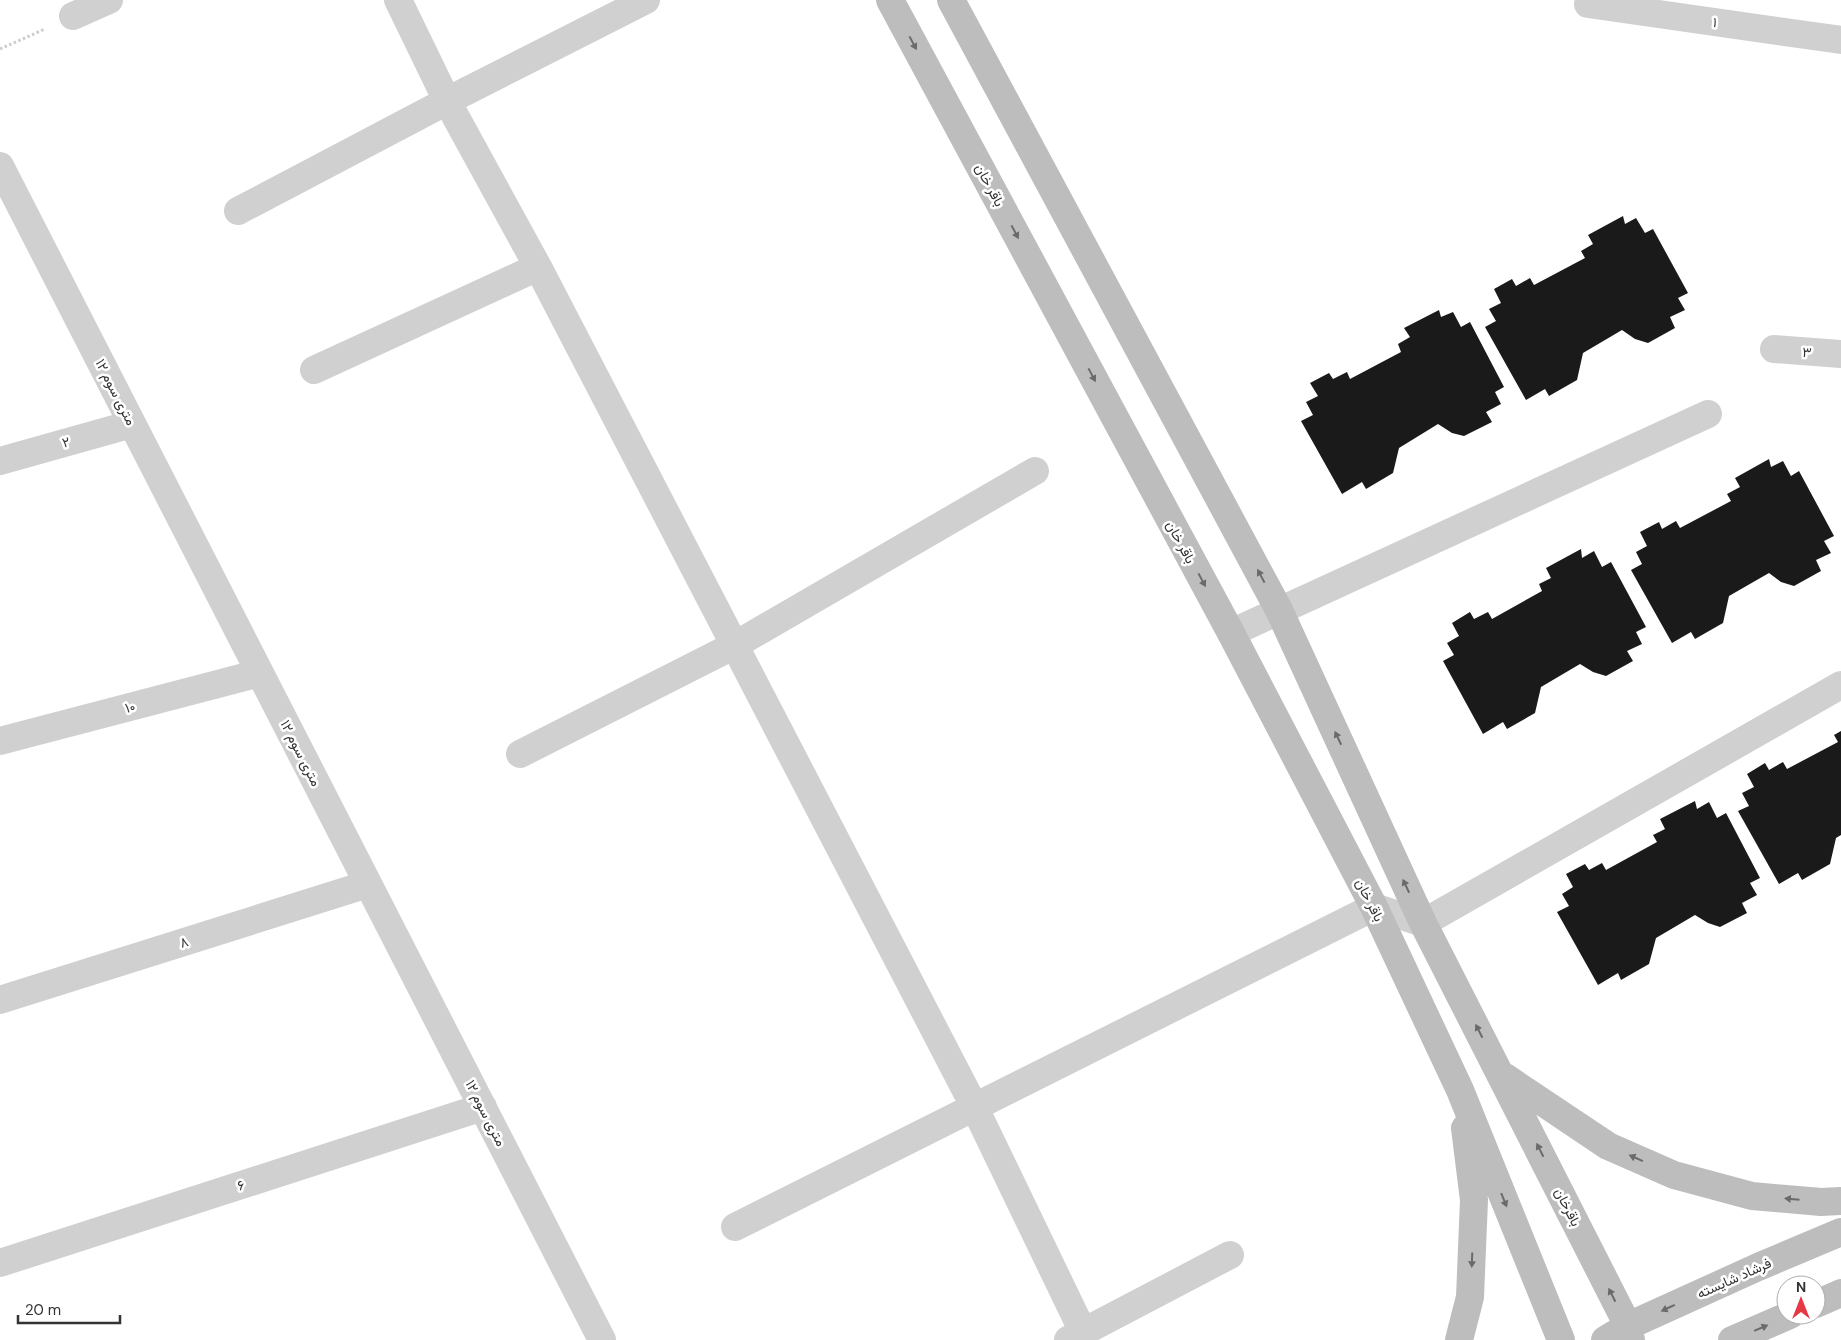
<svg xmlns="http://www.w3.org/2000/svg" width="1841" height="1340" font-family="'DM Sans',Vazirmatn,sans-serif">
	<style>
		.building { fill: #1a1a1a }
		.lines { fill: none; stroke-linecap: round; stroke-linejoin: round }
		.path { stroke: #cdcdcd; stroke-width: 3; stroke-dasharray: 2.5 2.5; stroke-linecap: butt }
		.street { stroke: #d0d0d0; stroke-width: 28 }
		.secondary { stroke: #bdbdbd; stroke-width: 28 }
		.oneway { fill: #6a6a6a }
		.labels { text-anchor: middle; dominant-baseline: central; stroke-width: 5; stroke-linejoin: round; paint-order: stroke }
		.street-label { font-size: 14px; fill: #333; stroke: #fff }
	</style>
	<rect width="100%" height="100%" fill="#fff"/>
	<path class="building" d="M1623 216 1625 224 1636 218 1645 233 1653 229 1688 293 1678 298 1685 310 1670 317 1675 328 1648 343 1635 339 1622 330 1583 353 1577 380 1549 396 1545 389 1526 400 1485 327 1496 321 1489 309 1501 303 1494 289 1512 279 1516 286 1530 278 1534 285 1585 258 1581 251 1593 244 1588 235Z
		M1439 310 1441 317 1453 312 1461 327 1470 322 1504 387 1495 392 1501 404 1486 412 1492 422 1464 436 1452 433 1438 424 1399 448 1393 473 1366 489 1362 482 1342 494 1301 421 1313 415 1306 402 1318 396 1310 383 1329 373 1333 379 1347 372 1350 379 1401 352 1398 344 1410 337 1404 328Z
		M1769 459 1771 467 1783 461 1791 476 1799 471 1834 536 1824 541 1831 553 1816 560 1821 571 1794 586 1781 582 1769 573 1729 596 1723 623 1695 639 1691 632 1672 643 1631 570 1642 564 1636 552 1647 546 1640 532 1659 522 1662 529 1676 521 1680 528 1731 501 1727 494 1740 487 1735 478Z
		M1581 549 1582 558 1594 551 1602 567 1611 562 1646 627 1636 632 1642 644 1627 651 1633 661 1606 676 1593 672 1580 664 1541 687 1535 713 1507 729 1503 722 1483 734 1443 661 1454 655 1447 643 1459 636 1452 623 1470 612 1474 619 1488 612 1492 619 1542 591 1539 584 1551 578 1546 568Z
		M1841 731V835L1836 838 1830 864 1802 880 1798 873 1779 884 1738 811 1749 806 1742 793 1754 787 1747 774 1765 763 1769 770 1783 762 1787 769 1838 742 1834 735Z
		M1695 801 1697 809 1709 802 1717 818 1726 813 1760 878 1750 883 1757 895 1742 903 1747 913 1720 927 1708 923 1695 915 1656 938 1649 964 1621 980 1618 973 1598 985 1557 912 1569 906 1562 894 1573 887 1566 874 1585 864 1589 870 1602 863 1606 870 1657 842 1653 835 1665 829 1660 819Z"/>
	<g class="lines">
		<path class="path" d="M0 49 45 29"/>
		<path class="street" d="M398 0 447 101 538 267 974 1106 1083 1332
			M1588 4 1841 40
			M73 16 109 0
			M0 166 602 1340
			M238 211 447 101 646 0
			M1774 349 1841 354
			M314 370 538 267
			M0 461 132 424
			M1231 633 1708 414
			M0 741 260 673
			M520 754 735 645 1035 471
			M0 1000 368 884
			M735 1227 1374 907 1423 923 1841 685
			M0 1263 483 1107
			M1068 1340 1230 1255"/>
		<path class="secondary" d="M890 0 1231 633 1374 907 1460 1090 1561 1340
			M951 0 1279 610 1423 923 1628 1326 1631 1340
			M1505 1077 1608 1146 1674 1175 1752 1196 1821 1202 1841 1201
			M1816 1304 1841 1293
			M1459 1340 1470 1297 1474 1200 1465 1128
			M1605 1340 1628 1326 1758 1267 1841 1232
			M1732 1340 1790 1315"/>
	</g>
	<defs><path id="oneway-solid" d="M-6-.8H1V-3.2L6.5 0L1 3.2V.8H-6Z" transform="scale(1.25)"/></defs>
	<g class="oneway">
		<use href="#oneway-solid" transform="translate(913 43) rotate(62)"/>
		<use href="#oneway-solid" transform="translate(1015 232) rotate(62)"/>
		<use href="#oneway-solid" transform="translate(1092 375) rotate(62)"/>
		<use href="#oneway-solid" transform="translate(1261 576) rotate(-118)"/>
		<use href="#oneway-solid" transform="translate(1202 580) rotate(62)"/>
		<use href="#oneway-solid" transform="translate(1338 738) rotate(-115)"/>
		<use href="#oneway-solid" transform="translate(1406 886) rotate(-115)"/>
		<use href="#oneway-solid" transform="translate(1479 1031) rotate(-117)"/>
		<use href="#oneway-solid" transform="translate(1540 1150) rotate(-117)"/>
		<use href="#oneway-solid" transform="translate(1636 1158) rotate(-156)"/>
		<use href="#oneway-solid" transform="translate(1792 1199) rotate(-175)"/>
		<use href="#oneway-solid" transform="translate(1504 1200) rotate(68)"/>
		<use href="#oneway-solid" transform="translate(1472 1260) rotate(92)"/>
		<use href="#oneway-solid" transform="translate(1612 1295) rotate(-117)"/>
		<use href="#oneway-solid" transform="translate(1668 1308) rotate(155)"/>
		<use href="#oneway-solid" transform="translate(1761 1328) rotate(-23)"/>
	</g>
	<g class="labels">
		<g class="street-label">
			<text transform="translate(1715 22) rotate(8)">۱</text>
			<text transform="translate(990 185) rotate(62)">باقر خان</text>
			<text transform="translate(1807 352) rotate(4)">۳</text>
			<text transform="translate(116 392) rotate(63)">۱۲ متری سوم</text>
			<text transform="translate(66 442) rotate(-16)">۲</text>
			<text transform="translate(1181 542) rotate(62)">باقر خان</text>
			<text transform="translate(130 707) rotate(-15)">۱۰</text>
			<text transform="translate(301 753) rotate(63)">۱۲ متری سوم</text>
			<text transform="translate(1370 900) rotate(63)">باقر خان</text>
			<text transform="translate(184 942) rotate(-18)">۸</text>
			<text transform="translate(486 1113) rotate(63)">۱۲ متری سوم</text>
			<text transform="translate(241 1185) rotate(-18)">۶</text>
			<text transform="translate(1568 1207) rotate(63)">باقرخان</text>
			<text transform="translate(1734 1278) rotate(-24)">فرشاد شایسته</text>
		</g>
	</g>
	<g transform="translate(1801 1300)"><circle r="24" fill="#ffffff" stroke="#adadad"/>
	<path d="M0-4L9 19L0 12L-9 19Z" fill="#e63946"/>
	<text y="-8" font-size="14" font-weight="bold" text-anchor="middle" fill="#333333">N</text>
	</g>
	<path d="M18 1315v8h102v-8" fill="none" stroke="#333333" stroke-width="2.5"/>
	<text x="25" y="1315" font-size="15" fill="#333333" stroke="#ffffff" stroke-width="4" paint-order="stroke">20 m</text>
</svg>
